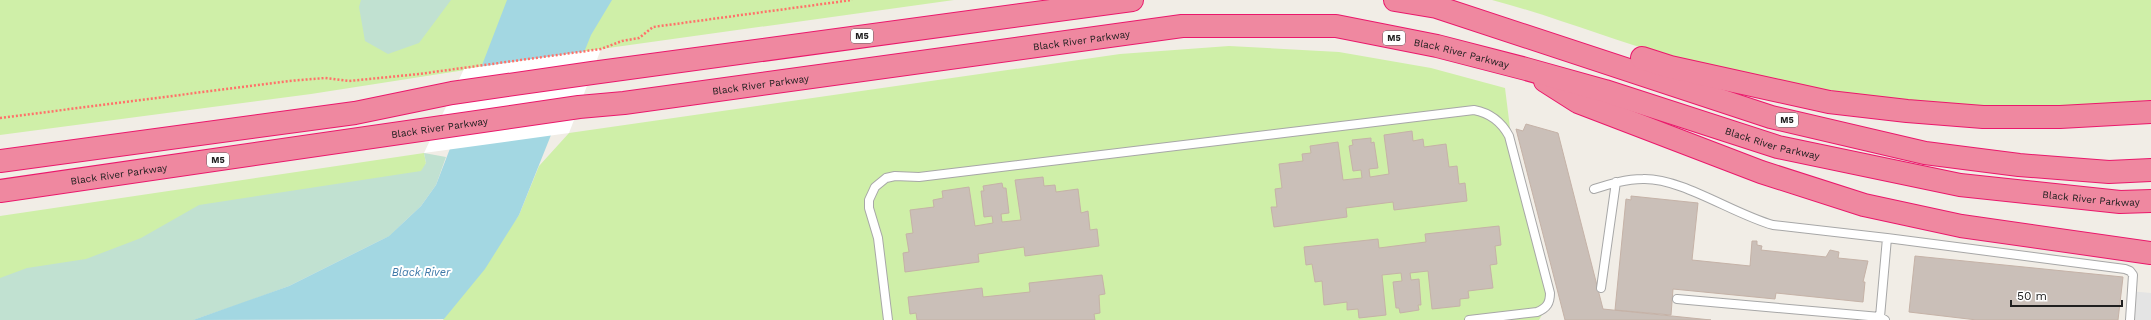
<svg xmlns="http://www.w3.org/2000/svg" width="2151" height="320" font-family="'Work Sans',sans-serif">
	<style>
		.grass { fill: #cfefa8 }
		.wetland { fill: #c1e1d1 }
		.parking { fill: #e4e4e4 }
		.water { fill: #a3d7e2 }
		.pier { fill: #fff }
		.building { fill: #cabfb8; stroke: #c5b2a7 }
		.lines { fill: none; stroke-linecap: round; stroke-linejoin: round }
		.service-casing { stroke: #a7a7a7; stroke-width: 10 }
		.motorway-casing { stroke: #ea186b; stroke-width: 24 }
		.path { stroke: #ff7169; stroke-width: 2.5; stroke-dasharray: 2 2; stroke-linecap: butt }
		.service { stroke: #fff; stroke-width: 8 }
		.motorway { stroke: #ef88a0; stroke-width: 22 }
		.labels { text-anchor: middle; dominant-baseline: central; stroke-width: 4; stroke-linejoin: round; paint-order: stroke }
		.shield { fill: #fff; stroke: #636363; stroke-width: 1 }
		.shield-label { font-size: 9px; font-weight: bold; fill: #202020 }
		.street-label { font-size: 10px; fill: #202020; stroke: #fff }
		.water-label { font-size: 11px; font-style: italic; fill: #3e78a8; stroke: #fff }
	</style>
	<rect width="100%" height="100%" fill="#f1ede6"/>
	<path class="grass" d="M0 0H954L601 49 311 94 0 135Z
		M1492 0H2151V100C2097 105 2040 110 1986 107 1881 101 1774 84 1672 57 1611 40 1553 16 1492 0Z
		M1229 46 1339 52 1431 68 1505 88 1512 144 1550 301 1539 320H443L519 215 539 166 569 133 1120 54Z
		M424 153 426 163 404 221 389 236 193 320H0V216Z"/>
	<path class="wetland" d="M361 0H451L419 43 388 54 365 41 359 7Z
		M424 153 446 157 436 185 421 206 389 236 289 286 243 303 193 320H0V278L27 268 86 259 141 238 199 205 421 171 426 163Z"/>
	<path class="parking" d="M2129 291 2151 293V320H2126Z"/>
	<path class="water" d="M507 0H612L591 35 519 215 485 269 444 319 193 320 289 286 389 236 421 206 436 185Z"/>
	<path class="pier" d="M601 49 569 133 424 153 464 69Z"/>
	<path class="building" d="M1526 124 1558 133 1603 309 1711 320H1565L1516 129 1523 131Z
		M1412 131 1413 141 1423 139 1424 147 1446 144 1449 167 1457 166 1459 184 1465 183 1467 201 1394 210 1393 202 1346 208 1347 217 1274 227 1271 207H1277L1275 189 1282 188 1279 164 1303 161 1302 154 1311 153 1310 146 1338 142 1343 180 1362 178 1361 170 1353 171 1349 146 1353 145 1352 140 1371 138V143L1374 142 1378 168 1369 169 1370 177 1389 174 1384 135Z
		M1043 177 1044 186 1055 185 1056 192 1078 189 1081 213 1088 211 1090 230 1097 229 1099 246 1025 256 1024 247 978 254 979 262 905 272 903 253 909 252 906 234 913 233 910 210 934 207 933 200 943 198 942 191 969 187 975 226 993 223 992 216 984 217 981 191H984L983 186 1002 183 1003 188H1006L1009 213 1001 214 1002 222 1021 220 1015 180Z
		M1631 196 1698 203 1692 260 1750 266 1752 241H1757V245L1762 246 1761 250 1826 257 1830 250 1839 252 1838 258 1868 261 1863 282H1865L1863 302 1776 293 1775 299 1673 289 1671 315 1615 310 1626 199 1631 200Z
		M1499 226 1501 245 1495 246 1497 264 1490 265 1493 288 1468 291 1469 298 1460 299V306L1432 309 1428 271 1410 273 1411 280 1419 279 1421 305H1418L1419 310 1400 313 1399 308H1396L1393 282 1402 281 1401 273 1382 275 1386 315 1359 318 1358 309 1347 310V302L1324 305 1322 281 1315 282 1312 264 1306 265 1304 247 1378 239 1379 248 1426 242 1425 234Z
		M1915 256 2123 277 2118 320H1977L1909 312Z
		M1102 275 1105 294 1099 295 1100 313 1094 314 1095 320H917L916 313 910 314 908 297 982 288 983 297 1030 292 1029 283Z"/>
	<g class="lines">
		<g class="service-casing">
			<path id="service" d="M1594 189C1610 184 1626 179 1643 179 1682 178 1733 214 1773 225L1887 238 1880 317 1885 320
				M1887 238 2125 269 2130 271 2133 275 2130 320
				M1601 288 1616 182
				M1677 299 1880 317
				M888 320 878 238 869 208V200L875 187 886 178 895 176 919 177 1474 110C1490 113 1501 121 1509 136L1550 293C1550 303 1547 308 1537 312L1469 320"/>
		</g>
		<g class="motorway-casing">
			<g id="motorway">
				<path d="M1395 0 1437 7 1771 117 1925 153 2019 165 2109 172 2151 170"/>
				<path d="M1642 58 1670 67 1829 102 1907 111 1983 117H2060L2151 112"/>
				<path d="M1545 81 1578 102 1761 172 1864 205 1961 226 2151 253"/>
				<path d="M0 161 355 113 452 93 592 73 1132 0"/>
				<path id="s1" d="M0 191 579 107 624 103 1182 26H1336L1437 46 1526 69 1605 91 1778 147 1960 185 2120 202 2151 201"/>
			</g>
		</g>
		<path class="path" d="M0 118 289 81 325 78 349 81 419 74 601 49 622 41 639 38 653 27 852 0"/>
		<use href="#service" class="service"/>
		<use href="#motorway" class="motorway"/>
	</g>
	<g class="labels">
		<g class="shield">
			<rect x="851" y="29" width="22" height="14" rx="3"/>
			<rect x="1383" y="31" width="22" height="14" rx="3"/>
			<rect x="1776" y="113" width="22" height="14" rx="3"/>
			<rect x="207" y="153" width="22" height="14" rx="3"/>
		</g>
		<g class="shield-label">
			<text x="862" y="36">M5</text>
			<text x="1394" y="38">M5</text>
			<text x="1787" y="120">M5</text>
			<text x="218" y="160">M5</text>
		</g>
		<g class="street-label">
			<text stroke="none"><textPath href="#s1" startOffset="1092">Black River Parkway</textPath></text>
			<text stroke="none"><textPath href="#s1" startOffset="1476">Black River Parkway</textPath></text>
			<text stroke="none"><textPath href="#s1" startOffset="768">Black River Parkway</textPath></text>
			<text stroke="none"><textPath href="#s1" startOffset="444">Black River Parkway</textPath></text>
			<text stroke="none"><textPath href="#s1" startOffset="1800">Black River Parkway</textPath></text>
			<text stroke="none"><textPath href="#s1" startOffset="120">Black River Parkway</textPath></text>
			<text stroke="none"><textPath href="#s1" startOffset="2124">Black River Parkway</textPath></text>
		</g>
		<g class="water-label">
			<text x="421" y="272">Black River</text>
		</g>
	</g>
	<path d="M2011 300v6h111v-6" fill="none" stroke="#202020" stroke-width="2"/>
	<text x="2017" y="300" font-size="12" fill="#202020" stroke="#ffffff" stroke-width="3" paint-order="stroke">50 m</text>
</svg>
